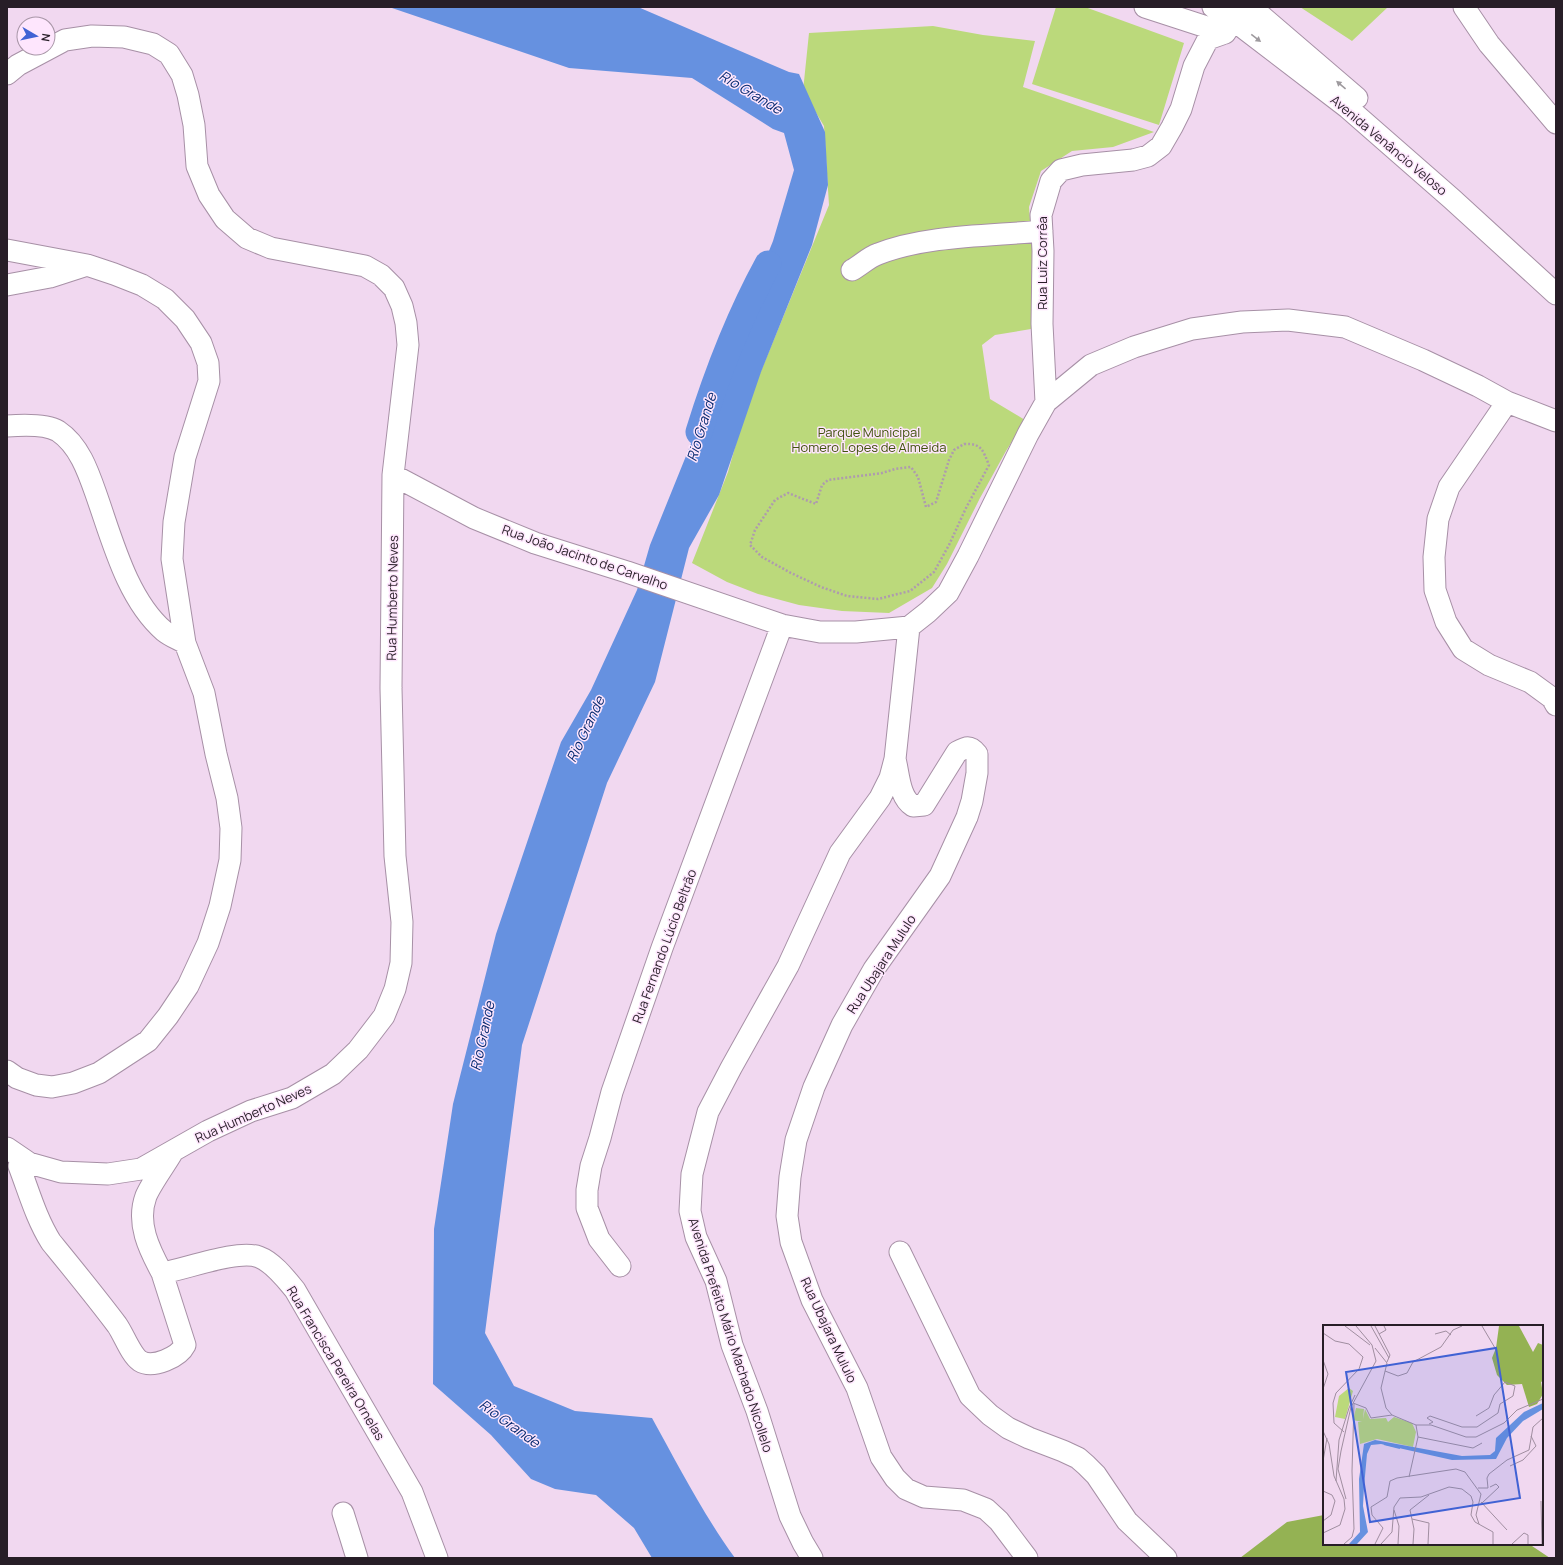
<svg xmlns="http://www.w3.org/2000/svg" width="1563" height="1565" font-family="Manrope,sans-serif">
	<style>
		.green { fill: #bbd97b }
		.forest { fill: #94b253 }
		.water { fill: #6691e0 }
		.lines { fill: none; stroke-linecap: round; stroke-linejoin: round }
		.river { stroke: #6691e0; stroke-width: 27 }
		.minor-casing { stroke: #a790a6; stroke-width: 23 }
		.path { stroke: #ae9bae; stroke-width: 2.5; stroke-dasharray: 2 2; stroke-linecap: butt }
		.minor { stroke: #fff; stroke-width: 21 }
		.oneway { fill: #9e9a9e }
		.labels { text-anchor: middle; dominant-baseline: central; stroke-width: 3; stroke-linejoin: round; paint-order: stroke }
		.street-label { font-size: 13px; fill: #271e27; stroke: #fee6fd }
		.park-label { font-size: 13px; fill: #40520c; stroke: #fee6fd }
		.water-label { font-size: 14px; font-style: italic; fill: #072a6f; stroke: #fee6fd }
		.inset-river { fill: none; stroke: #6691e0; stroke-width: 2 }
		.inset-road { fill: none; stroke: #a08ea0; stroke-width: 1 }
		.view { fill: #4062d4; fill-opacity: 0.15; stroke: #4062d4; stroke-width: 2 }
		.inset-edge { fill: none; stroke: #271e27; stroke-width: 2 }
	</style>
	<rect width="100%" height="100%" fill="#f1d8f0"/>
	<path class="green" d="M1056 7H1085L1184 43 1159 125 1032 84Z
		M1300 7H1388L1352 41Z
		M933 26 983 35 1035 41 1023 87 1154 132 1113 147 1072 151 1041 171 1029 207 1032 248 1031 329 995 335 982 345 990 399 1025 420 1006 451 980 498 947 564 932 588 889 613 842 611 799 605 758 594 727 582 692 563 728 472 747 405 829 205 824 126 803 91 809 33Z"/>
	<path class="forest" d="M1324 1515V1544H1529L1550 1558H1240L1287 1522Z"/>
	<path class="water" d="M389 7H638L789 72 799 74 825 132 828 185 812 245 761 372 719 495 689 548 655 682 607 783 522 1045 485 1333 514 1386 575 1411 652 1418C678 1465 703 1514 735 1558H652L634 1528 596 1495 555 1489 531 1479 491 1435 433 1384 434 1229 453 1104 496 934 561 742 591 690 637 590 650 545 773 241 794 170 784 133 773 129 692 78 569 68Z"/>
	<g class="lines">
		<path class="river" d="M699 432C717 374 739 317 768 264"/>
		<g class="minor-casing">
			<path id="minor" d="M1145 7 1225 33
				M1213 7 1233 20 1348 108 1452 199 1556 294
				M1251 7 1357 98
				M1464 7 1489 44 1556 123
				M7 74 18 65 65 40 92 36 124 37 153 44 169 54 182 75 188 95 194 125 197 166 209 195 225 219 247 238 271 248 365 266 381 275 394 288 402 306 406 323 408 345 393 475 391 688 395 856 402 922 401 963 395 989 384 1016 358 1050 333 1074 292 1098 251 1111 208 1131 141 1169 108 1174 61 1172 29 1163 7 1148
				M7 250 87 265 114 274 142 285 165 299 185 319 201 343 208 363 209 381 185 457 174 522 172 559 185 643 204 693 216 754 227 798 231 828 230 860 220 906 208 943 188 986 168 1016 148 1041 99 1073 73 1083 52 1087 36 1085 17 1078 7 1071
				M852 270C861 265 869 257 878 254 926 235 990 236 1042 231
				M7 285 50 277 84 266
				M1046 402 1042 324 1043 251 1041 215 1051 181 1061 170 1082 165 1133 160 1148 156 1161 146 1172 127 1181 109 1194 66 1208 39 1225 33 1242 7
				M1507 402 1449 487 1438 519 1434 557 1435 590 1446 622 1463 649 1489 665 1530 682 1552 698 1556 705
				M7 426C20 425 46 424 58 431 79 445 88 471 96 494 112 539 127 599 164 631 170 636 178 639 185 643
				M393 475 474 518 535 543 627 572 782 625 820 632H856L909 627 928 612 948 593 968 556 1028 434 1046 402 1091 365 1134 347 1192 329 1242 322 1288 320 1345 327 1423 360 1478 386 1507 402 1556 421
				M895 759C899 774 899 797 913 806L924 805 957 752C966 747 970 745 977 754V773L972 801 967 817 940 876 874 969 842 1025 814 1087 796 1140 790 1177 787 1216 791 1242 812 1300 857 1388 881 1457 895 1478 906 1489 924 1497 963 1500 986 1509 999 1521 1027 1558
				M172 1153C165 1165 151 1184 146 1196 136 1223 149 1249 162 1273 186 1269 238 1249 259 1257 273 1262 286 1279 295 1290L412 1492 437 1558
				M19 1166C29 1192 36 1218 51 1242 73 1269 96 1297 117 1325 124 1335 131 1355 140 1361 153 1369 179 1357 185 1345L162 1273
				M900 1252 970 1396 990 1415 1008 1428 1029 1438 1063 1451 1078 1458 1086 1465 1096 1475 1127 1521 1166 1558
				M620 1266 599 1239 587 1208V1190L591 1166 600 1138 612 1092 662 948 782 625
				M343 1513 357 1558
				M812 1558 803 1543 790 1516 757 1411 732 1345 716 1281 696 1237 690 1211 692 1174 708 1112 731 1068 788 966 840 853 880 798 890 778 895 759 909 627"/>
		</g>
		<path class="path" d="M964 444C982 443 983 451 989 465L966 508 949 545 934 572 910 591 878 599 847 596 821 587 791 573 762 557 750 545 755 530 775 500 788 493 816 504 822 485 828 480 882 473 895 469 911 467 918 477 926 507 936 502 949 460 954 450Z"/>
		<use href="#minor" class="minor"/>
	</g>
	<defs><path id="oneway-solid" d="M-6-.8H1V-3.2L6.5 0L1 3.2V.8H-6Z"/></defs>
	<g class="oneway">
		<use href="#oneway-solid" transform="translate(1256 38) rotate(38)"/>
		<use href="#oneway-solid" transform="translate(1341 85) rotate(-140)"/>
	</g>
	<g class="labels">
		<g class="street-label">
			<text transform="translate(1389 145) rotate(40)">Avenida Venâncio Veloso</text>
			<text transform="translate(1042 263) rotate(-90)">Rua Luiz Corrêa</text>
			<text transform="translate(585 557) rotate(19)">Rua João Jacinto de Carvalho</text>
			<text transform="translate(392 598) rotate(-89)">Rua Humberto Neves</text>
			<text transform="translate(664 946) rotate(-70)">Rua Fernando Lúcio Beltrão</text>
			<text transform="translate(881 964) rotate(-57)">Rua Ubajara Mululo</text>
			<text transform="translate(253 1113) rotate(-24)">Rua Humberto Neves</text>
			<text transform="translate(829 1330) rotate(65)">Rua Ubajara Mululo</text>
			<text transform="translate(731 1335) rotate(72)">Avenida Prefeito Mário Machado Nicollelo</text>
			<text transform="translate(336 1363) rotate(59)">Rua Francisca Pereira Ornelas</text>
		</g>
		<g class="park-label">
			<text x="869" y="432">Parque Municipal<tspan x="869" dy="15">Homero Lopes de Almeida</tspan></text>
		</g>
		<g class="water-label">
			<text transform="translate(751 92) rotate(31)">Rio Grande</text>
			<text transform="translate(701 427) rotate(-73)">Rio Grande</text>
			<text transform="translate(585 729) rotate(-65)">Rio Grande</text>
			<text transform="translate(482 1036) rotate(-78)">Rio Grande</text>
			<text transform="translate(510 1423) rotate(36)">Rio Grande</text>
		</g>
	</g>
	<g transform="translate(1323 1325)">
		<rect width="220" height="220" fill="#f1d8f0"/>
		<path d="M26 63 30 66 22 94 12 92 16 71ZM33 83 41 84 40 94 42 84 47 94 63 93 65 97 71 92 89 98 93 107 90 122 54 114 37 119 35 97H39L30 95Z" fill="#bbd97b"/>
		<path d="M176 1H196L210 27 215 18 220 20V56L218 57 220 69 214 79 206 82 199 59 184 60 174 50 169 33 173 23Z" fill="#94b253"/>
		<path d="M220 78V84L200 96 184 113 173 134 129 135 58 119 48 120 44 129 41 162 40 181 45 207 34 219H26L37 207 36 154 41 119 52 115 139 131 167 130 172 126 173 113 201 87Z" fill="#6691e0"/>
		<path class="inset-river" d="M61 119 77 123"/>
		<path class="inset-road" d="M22 1 47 20M48 1 66 33M52 1 67 30 64 37M159 1 172 23M0 8 12 16 26 19 40 32 36 44 13 68 10 78 11 98 21 107M56 9 63 5 61 1M112 9 123 6 128 10M52 23 64 38 58 63 63 83 69 90 93 100 95 112 86 152M0 35 5 49 0 64M62 46 75 51 84 48 90 37 118 22 130 5 139 1M30 78 43 83 48 93 69 90M106 99 110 97 104 93 107 91 139 102H154L175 88 177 79 190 71 192 61 182 57 171 70 166 83 153 91M93 100H108L143 112H153L181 98 194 85 220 74M0 106 6 119 11 151 21 174 22 184 17 200 0 208M95 112 150 123 159 118M0 136 4 113M187 141 200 135 213 121 208 111M13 156 16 115 26 83 32 70M155 163H165L164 153 166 149 184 135 206 125 210 102 220 93M0 166 9 170 12 176 8 190 0 196M23 174 15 144 18 126 28 82 53 36 49 20 33 1M218 176 219 219M158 177 184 205M159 178 176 162 173 159 167 162M71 185 76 201 75 219M89 194 106 198 105 219M21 219 29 212 31 204 29 146 31 79M52 219 60 203 49 190 48 182 64 172 67 156 74 153 133 144 142 147 158 169 153 190 156 199M58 219 69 207 71 182 77 173 98 172 126 162 139 164 148 171 150 177 148 190 152 197 170 207V219M90 219 91 204 87 185 106 170M189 219 201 208 205 210V219"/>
		<path class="view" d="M173 23 197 173 47 197 23 47Z"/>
		<rect width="220" height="220" class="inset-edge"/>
	</g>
	<rect width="1563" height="1565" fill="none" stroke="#271e27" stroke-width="16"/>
	<g transform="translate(36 36) rotate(99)"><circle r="19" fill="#fee6fd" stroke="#a896a7"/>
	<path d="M0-3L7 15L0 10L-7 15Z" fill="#4062d4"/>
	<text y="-6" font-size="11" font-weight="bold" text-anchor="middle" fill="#271e27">N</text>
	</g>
</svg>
